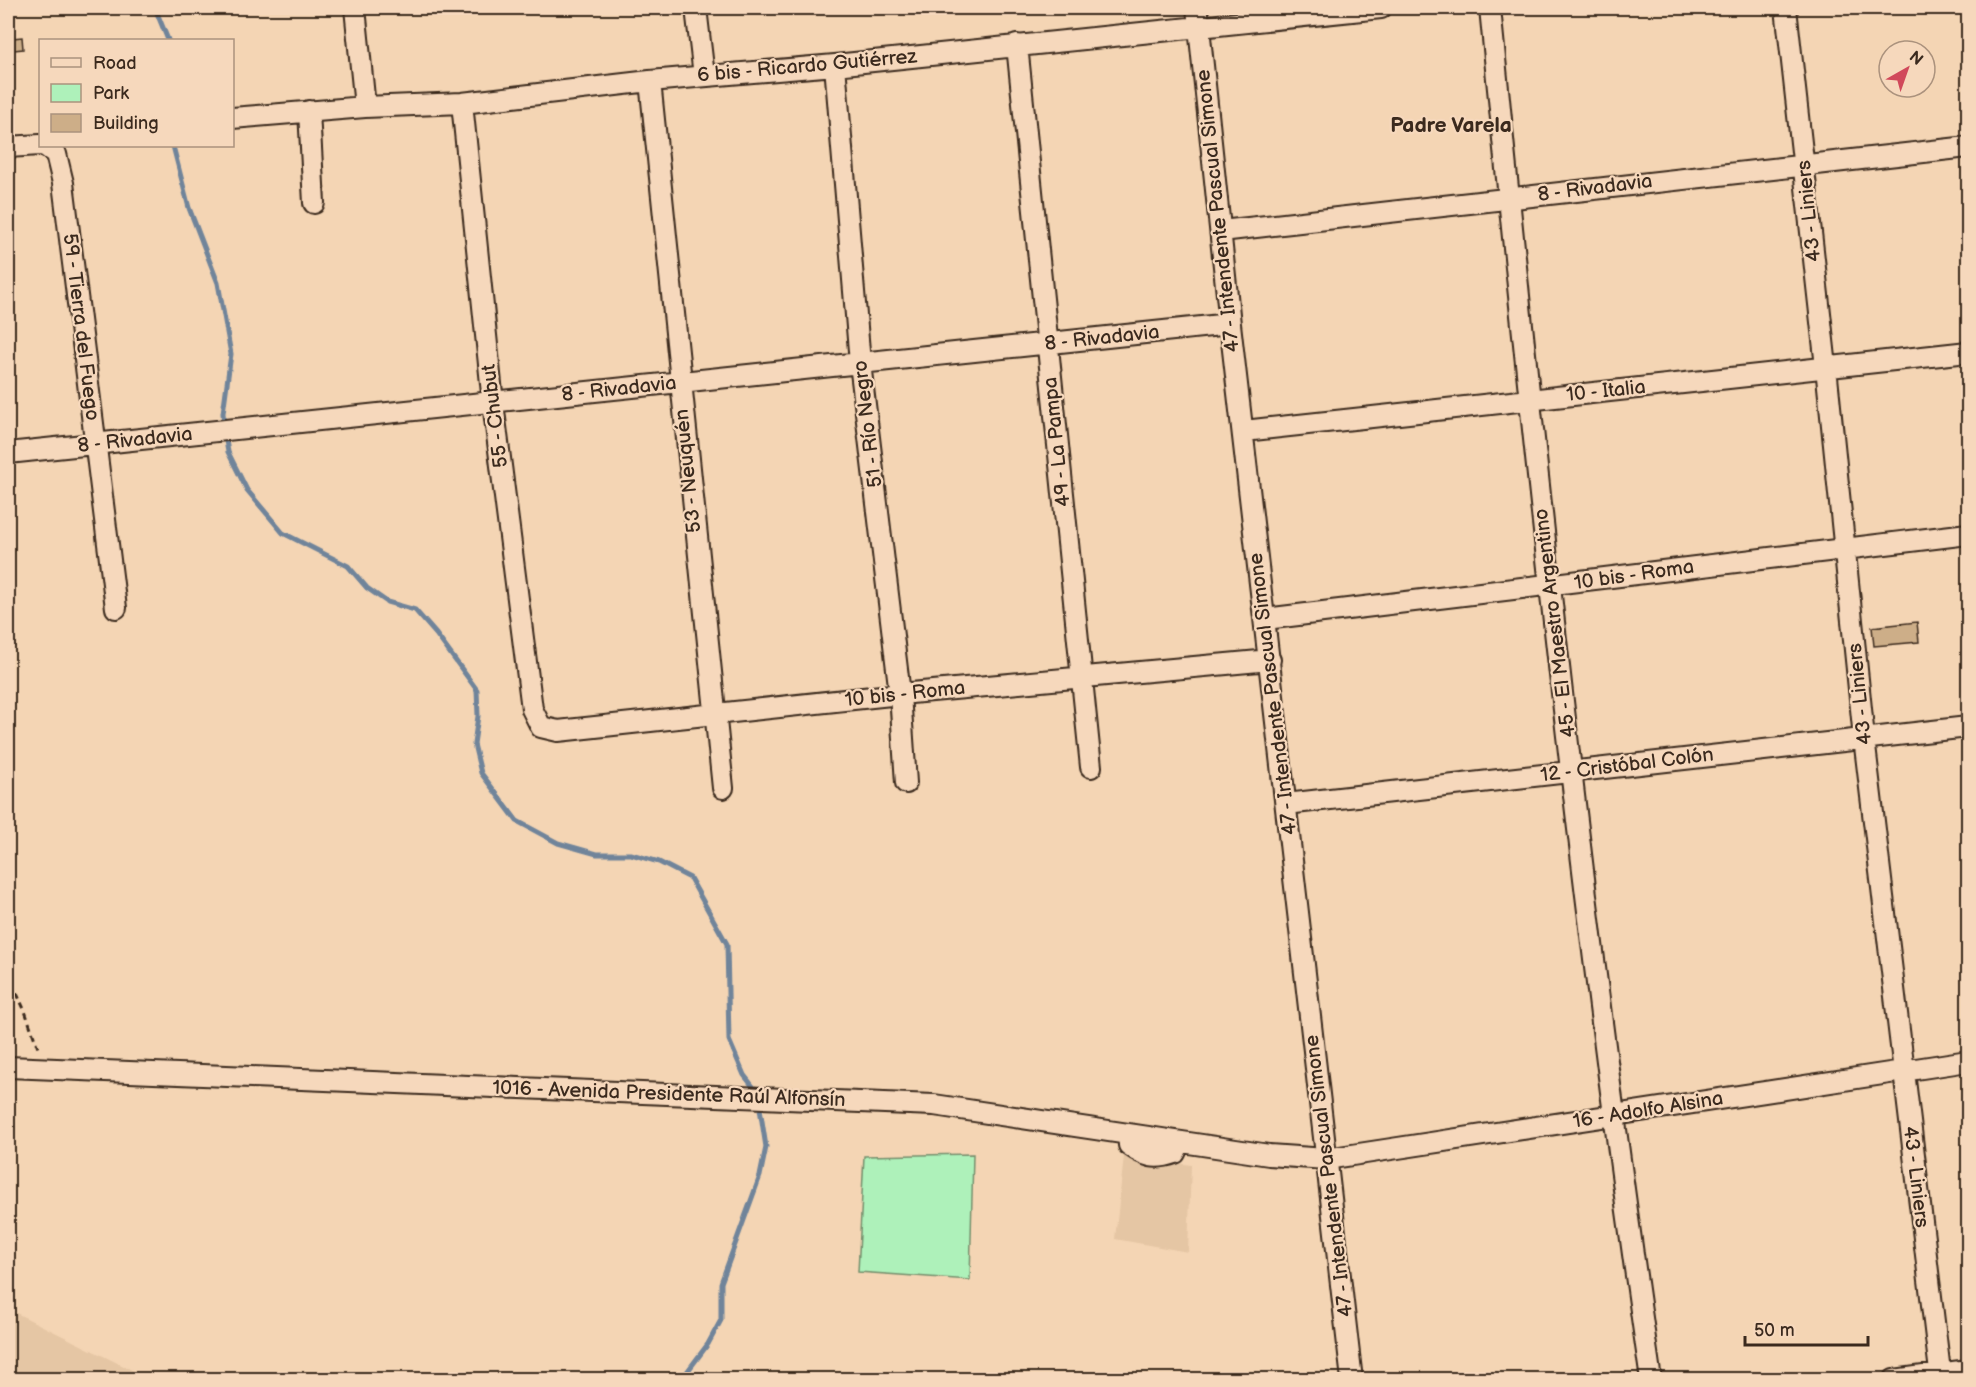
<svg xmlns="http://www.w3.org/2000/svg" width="1976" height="1387" font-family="'Balsamiq Sans',sans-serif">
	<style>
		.built { fill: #e5c6a4 }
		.green { fill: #aef1ba; stroke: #748e6c; stroke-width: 1.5 }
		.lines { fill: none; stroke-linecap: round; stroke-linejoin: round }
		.stream { stroke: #6f849a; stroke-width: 5 }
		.building { fill: #cdae88; stroke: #3b2a1e; stroke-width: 1.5 }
		.minor-casing { stroke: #3b2a1e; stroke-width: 24 }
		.path { stroke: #3b2a1e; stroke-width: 3; stroke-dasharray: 6 4.5; stroke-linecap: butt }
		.minor { stroke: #f6d8bc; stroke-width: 20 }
		.labels { text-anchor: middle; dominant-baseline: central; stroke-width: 4.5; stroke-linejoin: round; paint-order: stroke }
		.street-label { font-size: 20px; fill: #3b2a1e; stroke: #f6d8bc }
		.neighbourhood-label { font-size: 21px; font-weight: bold; fill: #3b2a1e; stroke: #f6d8bc }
	</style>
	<rect width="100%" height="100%" fill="#f4d5b4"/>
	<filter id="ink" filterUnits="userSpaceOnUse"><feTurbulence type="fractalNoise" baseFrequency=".0167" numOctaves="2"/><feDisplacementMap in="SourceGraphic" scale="12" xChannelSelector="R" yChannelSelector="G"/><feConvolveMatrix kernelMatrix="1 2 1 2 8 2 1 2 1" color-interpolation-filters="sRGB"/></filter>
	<g filter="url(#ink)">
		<path class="built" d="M1124 1156 1191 1165 1188 1252 1115 1239Z
			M8 1309 150 1379H8Z"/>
		<path class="green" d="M973 1154 970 1280 858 1272 864 1156Z"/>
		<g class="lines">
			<path class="stream" d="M155 8 168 40
				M173 146 189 208 218 283 231 354 223 413 224 425
				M225 435 228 452 247 490 283 533 348 566 367 588 387 602 415 610 436 634 477 690 478 716 474 744 481 773 517 821 558 843 597 854H631L659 862 690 878 727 944 729 1040 744 1075 758 1093
				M681 1380 708 1344 721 1320V1283L760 1176 766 1147 759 1102"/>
		</g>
		<path class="building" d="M22 37 23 49 14 50 13 38Z
			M1917 622 1919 642 1874 646 1872 627Z"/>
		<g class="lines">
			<g class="minor-casing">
				<path id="minor" d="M355 8 365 107
					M696 8 704 76
					M1197 8 1230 324 1352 1380
					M1490 8C1535 466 1584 924 1651 1380
					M1786 8 1826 367 1864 738 1941 1380
					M1017 45 1091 767
					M835 65 860 363 900 694 906 783
					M650 81 723 788
					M462 103 493 403 532 709 541 727 558 731 900 694 1270 660
					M309 111 314 203
					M232 118 365 107 462 103 650 81 835 65 1381 8
					M45 146 56 154 63 183 116 608
					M8 147 40 145
					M1221 231 1968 147
					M1244 431 1968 352
					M8 453 1230 324
					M1265 619 1968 534
					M1286 804 1968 727
					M8 1067 934 1105 1269 1155 1326 1159 1968 1061
					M1128 1135 1129 1145C1146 1157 1155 1160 1175 1153L1180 1142
					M1894 1380 1968 1370"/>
			</g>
			<path class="path" d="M8 974 25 1011 39 1051"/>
			<use href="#minor" class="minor"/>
		</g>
	</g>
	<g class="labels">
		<g class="street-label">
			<text transform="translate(807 66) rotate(-5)">6 bis - Ricardo Gutiérrez</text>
			<text transform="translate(1595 188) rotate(-7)">8 - Rivadavia</text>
			<text transform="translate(1218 211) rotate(-96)">47 - Intendente Pascual Simone</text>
			<text transform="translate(1809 211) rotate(-96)">43 - Liniers</text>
			<text transform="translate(81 327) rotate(83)">59 - Tierra del Fuego</text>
			<text transform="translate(1102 338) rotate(-6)">8 - Rivadavia</text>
			<text transform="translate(619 389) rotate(-6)">8 - Rivadavia</text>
			<text transform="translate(1606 391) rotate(-6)">10 - Italia</text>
			<text transform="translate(495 416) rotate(-97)">55 - Chubut</text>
			<text transform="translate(868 424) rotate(-97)">51 - Río Negro</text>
			<text transform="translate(135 440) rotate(-6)">8 - Rivadavia</text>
			<text transform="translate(1057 442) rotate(-96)">49 - La Pampa</text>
			<text transform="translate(688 471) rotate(-96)">53 - Neuquén</text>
			<text transform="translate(1634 575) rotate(-8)">10 bis - Roma</text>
			<text transform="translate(1555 623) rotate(-97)">45 - El Maestro Argentino</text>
			<text transform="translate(905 694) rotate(-6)">10 bis - Roma</text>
			<text transform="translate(1273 694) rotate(-97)">47 - Intendente Pascual Simone</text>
			<text transform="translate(1860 694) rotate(-96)">43 - Liniers</text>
			<text transform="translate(1627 765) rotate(-7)">12 - Cristóbal Colón</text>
			<text transform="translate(669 1094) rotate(2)">1016 - Avenida Presidente Raúl Alfonsín</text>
			<text transform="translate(1648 1110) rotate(-9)">16 - Adolfo Alsina</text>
			<text transform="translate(1329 1176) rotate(-97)">47 - Intendente Pascual Simone</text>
			<text transform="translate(1916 1177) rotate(83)">43 - Liniers</text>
		</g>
		<g class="neighbourhood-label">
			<text x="1451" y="125">Padre Varela</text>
		</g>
	</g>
	<rect width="1976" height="1387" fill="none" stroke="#f6d8bc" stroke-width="30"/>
	<rect x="15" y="15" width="1946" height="1357" fill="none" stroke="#3b2a1e" stroke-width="2" filter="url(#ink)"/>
	<rect x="39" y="39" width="195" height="108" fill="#f6d8bc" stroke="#ab927d" stroke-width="1.5"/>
	<rect x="51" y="58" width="30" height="9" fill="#f6d8bc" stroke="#ab927d" stroke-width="1.5"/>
	<text x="93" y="69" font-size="18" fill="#3b2a1e">Road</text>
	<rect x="51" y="84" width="30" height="18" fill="#aef1ba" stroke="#ab927d" stroke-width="1.5"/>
	<text x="93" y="99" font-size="18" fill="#3b2a1e">Park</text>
	<rect x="51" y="114" width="30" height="18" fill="#cdae88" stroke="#ab927d" stroke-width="1.5"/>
	<text x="93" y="129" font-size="18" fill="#3b2a1e">Building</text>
	<g transform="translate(1907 69) rotate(40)"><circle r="28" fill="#f6d8bc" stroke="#ab927d" stroke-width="1.5"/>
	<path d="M0-4.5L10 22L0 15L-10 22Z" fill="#d1495b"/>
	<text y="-9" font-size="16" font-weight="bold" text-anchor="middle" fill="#3b2a1e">N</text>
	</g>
	<path d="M1745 1336v9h123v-9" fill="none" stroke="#3b2a1e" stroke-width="3"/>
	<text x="1754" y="1336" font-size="18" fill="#3b2a1e" stroke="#f6d8bc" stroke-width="4.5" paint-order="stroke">50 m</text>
</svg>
